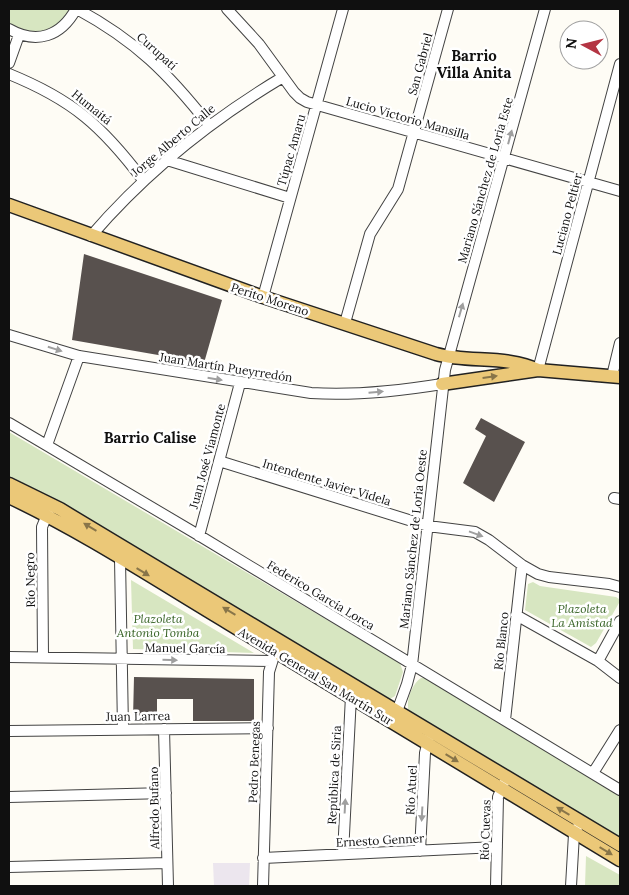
<svg xmlns="http://www.w3.org/2000/svg" width="629" height="895" font-family="Lora,serif">
	<style>
		.industrial { fill: #ece6ee }
		.green { fill: #d7e6c1 }
		.building { fill: #58514e }
		.lines { fill: none; stroke-linecap: round; stroke-linejoin: round }
		.minor-casing { stroke: #434343; stroke-width: 12 }
		.major-casing { stroke: #212121; stroke-width: 15 }
		.minor { stroke: #fff; stroke-width: 10 }
		.major { stroke: #ebc878; stroke-width: 12 }
		.oneway { fill: #9f9f9f }
		.oneway2 { fill: #887549 }
		.labels { text-anchor: middle; dominant-baseline: central; stroke-width: 5; stroke-linejoin: round; paint-order: stroke }
		.street-label { font-size: 12px; fill: #101010; stroke: #fff }
		.park-label { font-size: 12px; font-style: italic; fill: #376326; stroke: #fff }
		.quarter-label { font-size: 15px; font-weight: bold; fill: #101010; stroke: #fff }
	</style>
	<rect width="100%" height="100%" fill="#fefcf5"/>
	<path class="industrial" d="M213 863H250L249 886H214Z"/>
	<path class="green" d="M9 9H76L47 36 9 29Z
		M9 432 400 663 403 672 395 696 390 699H385L131 544 55 500 9 477Z
		M131 580 254 653 133 649Z
		M533 582 540 586 616 597 619 599V603L596 643 591 647 525 610 528 584Z
		M421 678H425L620 795V841L409 712C405 701 412 684 421 678Z
		M586 856 620 875V886H585Z"/>
	<path class="building" d="M84 254 222 300 204 363 72 340Z
		M481 418 525 442 494 502 463 483 486 436 475 429Z
		M134 677 254 679V721H193V699H157V718H133Z"/>
	<g class="lines">
		<g class="minor-casing">
			<path id="minor" d="M77 9C136 41 168 73 209 125
				M227 9 259 44 294 92 300 98 307 102 620 191
				M9 29C37 45 61 36 76 9
				M9 63 19 35
				M9 74C73 100 102 126 143 180
				M167 160 290 198
				M91 236C146 172 211 120 283 77
				M263 297 343 9
				M345 323 370 234 398 189 448 9
				M9 335 79 356 311 393C355 396 399 391 442 384
				M538 370 620 64
				M612 376 620 343
				M9 423 195 533 620 790
				M47 445 79 356
				M219 461 428 526 475 532 489 540 522 565 538 574 549 577 609 584 620 587
				M614 498 620 499
				M199 536 240 383
				M516 615 598 661 620 678
				M9 657 271 661
				M43 657 42 527 49 510
				M598 661 620 621
				M395 717 407 684 412 665 445 370 545 9
				M505 720 522 565
				M123 729 120 559 123 553
				M164 729 168 886
				M9 731 268 728
				M593 773 620 730
				M9 797 166 793
				M420 851 425 753 429 737
				M343 854 351 696
				M263 858 497 847
				M9 867 167 863
				M263 886 269 672 274 656
				M496 886 498 797 504 783
				M571 886 574 834 577 828"/>
		</g>
		<g class="major-casing">
			<path id="major" d="M9 205 263 297 436 354C469 363 507 355 538 370
				M442 384 538 370 620 377
				M9 484 60 509 118 544 620 845
				M9 497C85 533 156 580 228 623 359 702 490 781 620 860"/>
		</g>
		<use href="#minor" class="minor"/>
		<use href="#major" class="major"/>
	</g>
	<defs><path id="oneway-solid" d="M-6-.8H1V-3.2L6.5 0L1 3.2V.8H-6Z" transform="scale(1.25)"/></defs>
	<g class="oneway">
		<use href="#oneway-solid" transform="translate(510 137) rotate(-75)"/>
		<use href="#oneway-solid" transform="translate(461 310) rotate(-74)"/>
		<use href="#oneway-solid" transform="translate(55 349) rotate(17)"/>
		<use href="#oneway-solid" transform="translate(215 379) rotate(9)"/>
		<use href="#oneway-solid" transform="translate(376 392) rotate(-5)"/>
		<use href="#oneway-solid" transform="translate(476 534) rotate(20)"/>
		<use href="#oneway-solid" transform="translate(170 660) rotate(1)"/>
		<use href="#oneway-solid" transform="translate(345 806) rotate(-87)"/>
		<use href="#oneway-solid" transform="translate(422 814) rotate(93)"/>
	</g>
	<g class="oneway2">
		<use href="#oneway-solid" transform="translate(490 377) rotate(-8)"/>
		<use href="#oneway-solid" transform="translate(90 527) rotate(-149)"/>
		<use href="#oneway-solid" transform="translate(143 572) rotate(31)"/>
		<use href="#oneway-solid" transform="translate(229 611) rotate(-149)"/>
		<use href="#oneway-solid" transform="translate(452 758) rotate(31)"/>
		<use href="#oneway-solid" transform="translate(563 811) rotate(-149)"/>
		<use href="#oneway-solid" transform="translate(606 851) rotate(31)"/>
	</g>
	<g class="labels">
		<g class="street-label">
			<text transform="translate(157 51) rotate(42)">Curupatí</text>
			<text transform="translate(420 64) rotate(-75)">San Gabriel</text>
			<text transform="translate(92 107) rotate(39)">Humaitá</text>
			<text transform="translate(408 118) rotate(16)">Lucio Victorio Mansilla</text>
			<text transform="translate(173 140) rotate(-40)">Jorge Alberto Calle</text>
			<text transform="translate(291 150) rotate(-74)">Túpac Amaru</text>
			<text transform="translate(485 180) rotate(-74)">Mariano Sánchez de Loria Este</text>
			<text transform="translate(567 214) rotate(-75)">Luciano Peltier</text>
			<text transform="translate(270 299) rotate(18)">Perito Moreno</text>
			<text transform="translate(226 367) rotate(9)">Juan Martín Pueyrredón</text>
			<text transform="translate(207 456) rotate(-75)">Juan José Viamonte</text>
			<text transform="translate(327 482) rotate(17)">Intendente Javier Videla</text>
			<text transform="translate(413 539) rotate(-84)">Mariano Sánchez de Loria Oeste</text>
			<text transform="translate(30 580) rotate(-91)">Río Negro</text>
			<text transform="translate(321 595) rotate(31)">Federico García Lorca</text>
			<text transform="translate(501 641) rotate(-84)">Río Blanco</text>
			<text transform="translate(185 648) rotate(1)">Manuel García</text>
			<text transform="translate(316 676) rotate(31)">Avenida General San Martín Sur</text>
			<text transform="translate(138 716) rotate(-1)">Juan Larrea</text>
			<text transform="translate(254 762) rotate(-88)">Pedro Benegas</text>
			<text transform="translate(334 775) rotate(-87)">República de Siria</text>
			<text transform="translate(411 790) rotate(-87)">Río Atuel</text>
			<text transform="translate(154 808) rotate(-91)">Alfredo Bufano</text>
			<text transform="translate(485 830) rotate(-88)">Río Cuevas</text>
			<text transform="translate(380 840) rotate(-3)">Ernesto Genner</text>
		</g>
		<g class="park-label">
			<text x="582" y="608">Plazoleta<tspan x="582" dy="14">La Amistad</tspan></text>
			<text x="158" y="618">Plazoleta<tspan x="158" dy="14">Antonio Tomba</tspan></text>
		</g>
		<g class="quarter-label">
			<text x="474" y="55">Barrio<tspan x="474" dy="17">Villa Anita</tspan></text>
			<text x="150" y="437">Barrio Calise</text>
		</g>
	</g>
	<rect width="629" height="895" fill="none" stroke="#101010" stroke-width="20"/>
	<g transform="translate(584 45) rotate(277)"><circle r="24" fill="#ffffff" stroke="#9f9f9f"/>
	<path d="M0-4L9 19L0 12L-9 19Z" fill="#b43543"/>
	<text y="-8" font-size="14" font-weight="bold" text-anchor="middle" fill="#101010">N</text>
	</g>
</svg>
